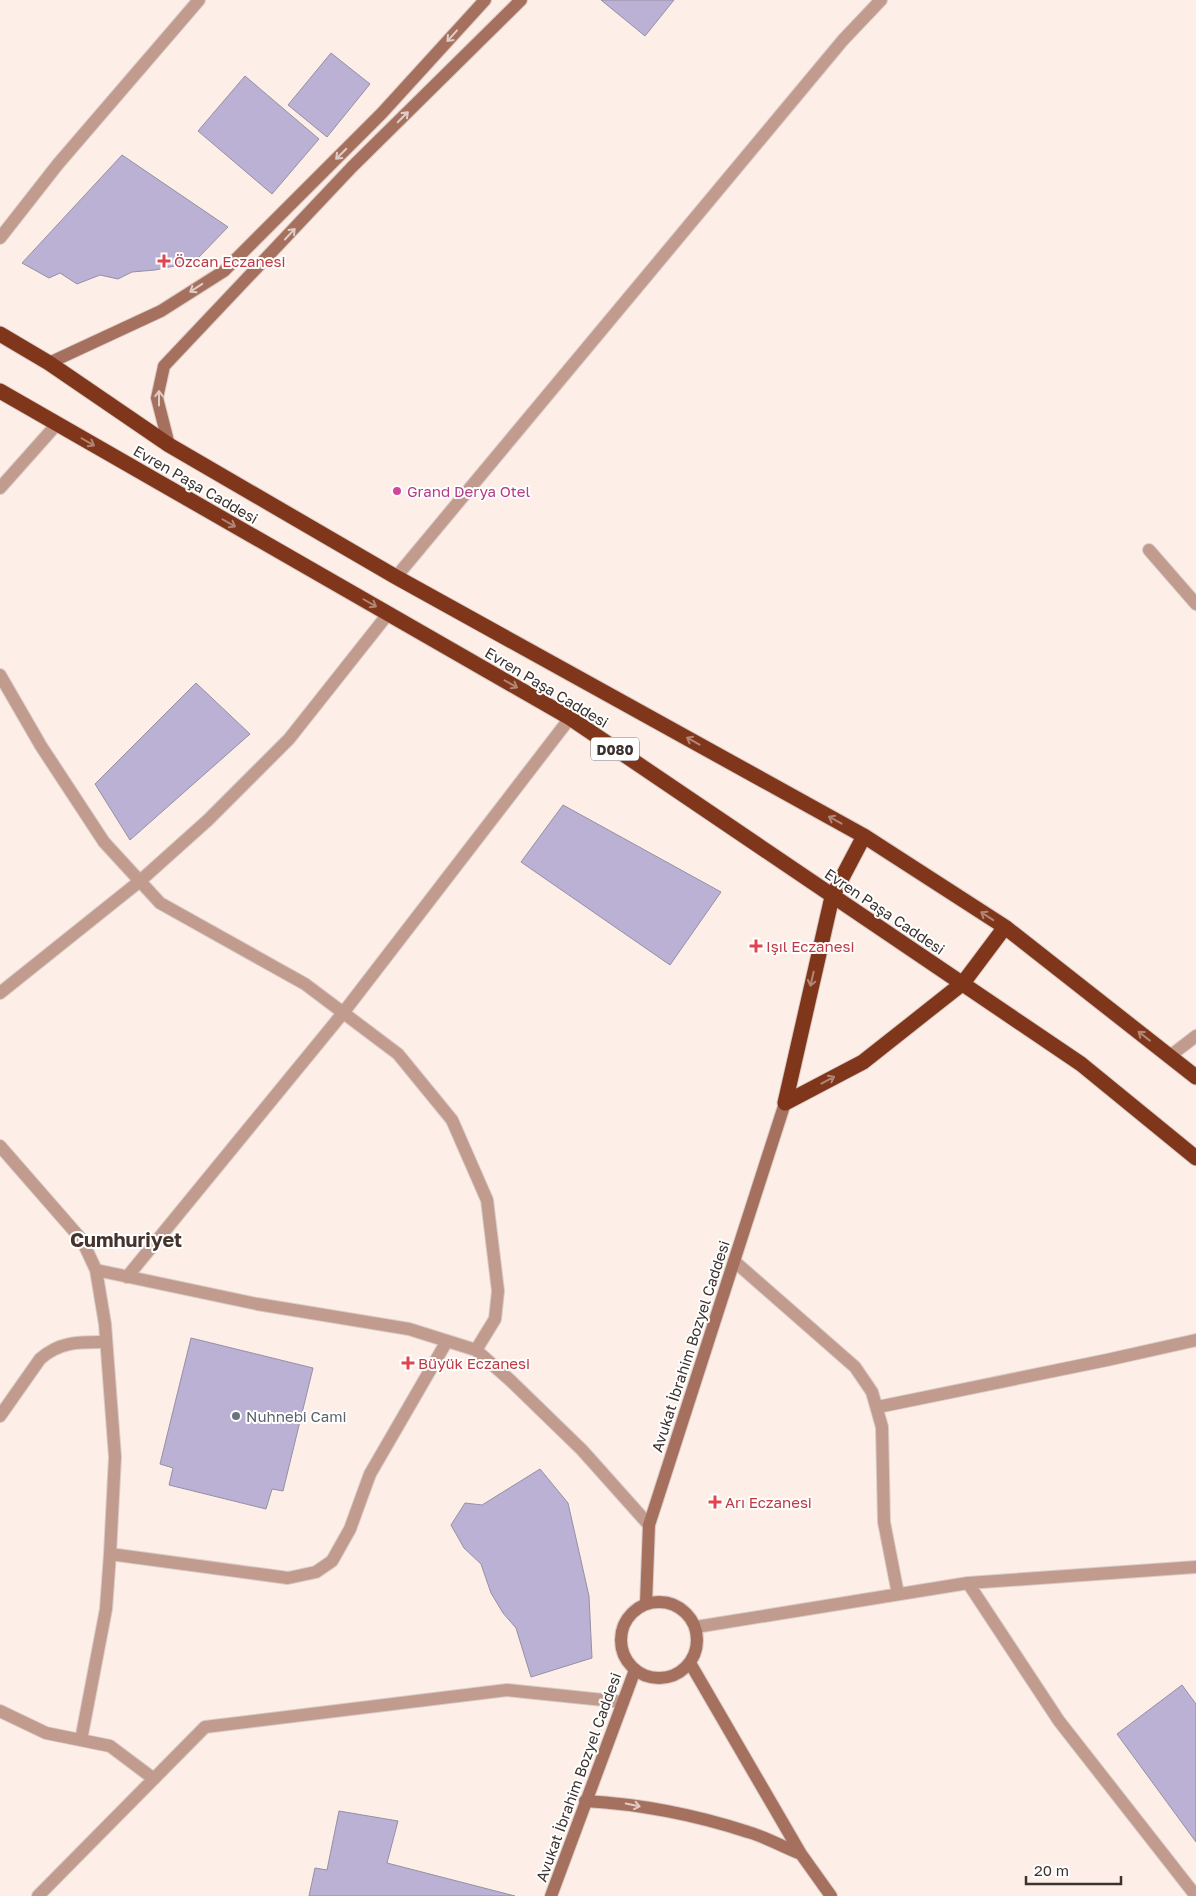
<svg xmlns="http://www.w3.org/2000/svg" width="1196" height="1896" font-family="'Golos Text',sans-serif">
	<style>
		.building { fill: #bab1d4; stroke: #9590a4 }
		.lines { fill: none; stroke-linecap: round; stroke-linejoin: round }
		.lane-casing { stroke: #daccc7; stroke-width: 14 }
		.street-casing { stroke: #daccc7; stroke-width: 14 }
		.secondary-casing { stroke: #daccc7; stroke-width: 14 }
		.highway-casing { stroke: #daccc7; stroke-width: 17 }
		.lane { stroke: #c19b8e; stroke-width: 12 }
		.street { stroke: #c19b8e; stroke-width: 12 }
		.secondary { stroke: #a6705e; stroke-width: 12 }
		.highway { stroke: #7f361b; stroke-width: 15 }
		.oneway { stroke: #e0cdc7 }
		.oneway2 { stroke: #b28676 }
		.health-dot { fill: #e0444e; stroke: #fff; stroke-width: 2 }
		.hotel-dot { fill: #d1479c; stroke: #fff; stroke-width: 2 }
		.worship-dot { fill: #6b7280; stroke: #fff; stroke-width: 2 }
		.labels { text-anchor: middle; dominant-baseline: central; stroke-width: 4; stroke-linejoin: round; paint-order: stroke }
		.shield { fill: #fff; stroke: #76706d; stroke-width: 1 }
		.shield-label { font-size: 14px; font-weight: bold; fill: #3c332f }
		.health-label { font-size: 15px; fill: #be3a42; stroke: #fff; text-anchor: start }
		.street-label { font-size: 15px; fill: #3c332f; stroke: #fff }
		.hotel-label { font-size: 15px; fill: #b23c85; stroke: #fff; text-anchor: start }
		.worship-label { font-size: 15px; fill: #5b616d; stroke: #fff; text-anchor: start }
		.district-label { font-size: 20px; font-weight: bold; fill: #46342c; stroke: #fff }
	</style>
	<rect width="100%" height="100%" fill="#fdeee8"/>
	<path class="building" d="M601 0H674L645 36Z
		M331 53 370 84 327 137 288 105Z
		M245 76 319 139 272 194 198 131Z
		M122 155 228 227 199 257 184 264 155 270 132 272 118 279 100 275 77 284 60 273 49 278 22 263Z
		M196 683 250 734 130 840 95 784Z
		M563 805 721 892 670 965 521 862Z
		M191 1338 313 1368 283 1491 272 1489 266 1509 169 1485 173 1468 160 1464Z
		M540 1469 568 1503 589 1596 592 1658 531 1677 516 1628 503 1613 491 1593 481 1564 464 1548 451 1525 465 1503 482 1505Z
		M1182 1685 1196 1704V1842L1117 1734Z
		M339 1811 398 1821 387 1863 515 1896H309L315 1868 327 1870Z"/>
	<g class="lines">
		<g class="lane-casing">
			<path id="lane" d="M1149 550 1196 604
				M0 993 140 881 208 820 289 739 388 614
				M0 1416 40 1359C60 1341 80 1342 106 1342"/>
		</g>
		<g class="street-casing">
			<path id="street" d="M0 238 58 164 199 0
				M0 488 57 424
				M396 577 843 40 881 0
				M0 675 41 746 104 842 160 903 305 984 398 1054 452 1120 487 1200 498 1291 495 1319 476 1350
				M1170 1056 1196 1036
				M0 1146 82 1240 96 1270 105 1324 115 1457 110 1554 106 1609 81 1740
				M734 1261 855 1367 872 1392 882 1427 884 1522 898 1594
				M96 1270 257 1304 409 1329 476 1350 511 1381 582 1450 649 1525
				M127 1277 343 1013 570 718
				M878 1407 1107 1360 1196 1340
				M110 1554 288 1578 316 1572 332 1561 350 1529 370 1474 447 1341
				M968 1583 1059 1721 1196 1896
				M696 1627 968 1583 1196 1567
				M0 1711 46 1733 110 1746 154 1779
				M38 1896 205 1727 507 1690 623 1702"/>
		</g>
		<g class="secondary-casing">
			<path id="secondary" d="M49 363 161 311 224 271 382 113 485 0
				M169 445 157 398 164 366 352 167 521 0
				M621 1640a38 38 0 1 1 76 0a38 38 0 1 1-76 0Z
				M646 1603 649 1525 785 1103
				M690 1663 801 1854 831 1896
				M585 1801C639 1804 696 1815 748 1832 766 1837 783 1847 801 1854
				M551 1896 635 1670"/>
		</g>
		<g class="highway-casing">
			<path id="highway" d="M0 334 49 363 169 445 396 577 864 836 1005 927 1196 1077
				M0 391 570 718 1081 1064 1196 1158
				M785 1103 863 1062 963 983 1005 927
				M785 1103 832 897 864 836"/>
		</g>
		<use href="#lane" class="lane"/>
		<use href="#street" class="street"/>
		<use href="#secondary" class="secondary"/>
		<use href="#highway" class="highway"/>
	</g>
	<defs><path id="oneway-shaft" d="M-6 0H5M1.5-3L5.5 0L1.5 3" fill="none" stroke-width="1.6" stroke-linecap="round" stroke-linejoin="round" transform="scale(1.25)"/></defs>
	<g class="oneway">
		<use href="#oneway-shaft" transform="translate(452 36) rotate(132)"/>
		<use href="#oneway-shaft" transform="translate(403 117) rotate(-45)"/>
		<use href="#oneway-shaft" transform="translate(341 154) rotate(135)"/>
		<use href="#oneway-shaft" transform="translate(290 234) rotate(-47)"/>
		<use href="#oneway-shaft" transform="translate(196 288) rotate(147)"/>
		<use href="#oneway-shaft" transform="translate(159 398) rotate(-90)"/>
		<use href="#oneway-shaft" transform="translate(633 1805) rotate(12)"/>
	</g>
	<g class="oneway2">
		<use href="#oneway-shaft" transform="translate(88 442) rotate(30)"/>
		<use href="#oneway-shaft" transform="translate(229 523) rotate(30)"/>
		<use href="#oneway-shaft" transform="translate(370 603) rotate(30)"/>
		<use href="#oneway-shaft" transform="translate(511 684) rotate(30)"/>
		<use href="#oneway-shaft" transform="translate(693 741) rotate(-151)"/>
		<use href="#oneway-shaft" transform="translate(835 820) rotate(-151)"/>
		<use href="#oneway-shaft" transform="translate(987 916) rotate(-147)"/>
		<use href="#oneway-shaft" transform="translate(812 979) rotate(103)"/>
		<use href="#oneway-shaft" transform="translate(1144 1036) rotate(-142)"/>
		<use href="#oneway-shaft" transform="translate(828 1080) rotate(-28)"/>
	</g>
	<g class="health-dot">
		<path d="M161.5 253.5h5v5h5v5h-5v5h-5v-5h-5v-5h5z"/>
		<path d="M753.5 938.5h5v5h5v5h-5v5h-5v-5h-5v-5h5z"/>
		<path d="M405.5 1355.5h5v5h5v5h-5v5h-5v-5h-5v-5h5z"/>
		<path d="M712.5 1494.5h5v5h5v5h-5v5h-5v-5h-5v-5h5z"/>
	</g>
	<circle class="hotel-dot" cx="397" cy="491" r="5"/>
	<circle class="worship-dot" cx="236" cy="1416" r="5"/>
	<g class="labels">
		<rect class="shield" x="591" y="737.5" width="48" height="23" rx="4"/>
		<g class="shield-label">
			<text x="615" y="749">D080</text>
		</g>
		<g class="health-label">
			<text x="174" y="261">Özcan Eczanesi</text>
			<text x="766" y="946">Işıl Eczanesi</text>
			<text x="418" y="1363">Büyük Eczanesi</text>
			<text x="725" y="1502">Arı Eczanesi</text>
		</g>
		<g class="street-label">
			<text transform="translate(196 484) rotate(30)">Evren Paşa Caddesi</text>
			<text transform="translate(547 687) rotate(31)">Evren Paşa Caddesi</text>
			<text transform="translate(885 911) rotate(34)">Evren Paşa Caddesi</text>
			<text transform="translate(690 1346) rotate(-72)">Avukat İbrahim Bozyel Caddesi</text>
			<text transform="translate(578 1777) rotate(-70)">Avukat İbrahim Bozyel Caddesi</text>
		</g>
		<g class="hotel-label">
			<text x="407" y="491">Grand Derya Otel</text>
		</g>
		<g class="worship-label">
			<text x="246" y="1416">Nuhnebi Cami</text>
		</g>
		<g class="district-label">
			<text x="126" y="1239">Cumhuriyet</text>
		</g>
	</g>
	<path d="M1026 1876v8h95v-8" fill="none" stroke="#3c332f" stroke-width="2.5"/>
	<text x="1034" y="1876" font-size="15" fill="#3c332f" stroke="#ffffff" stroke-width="4" paint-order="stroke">20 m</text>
</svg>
